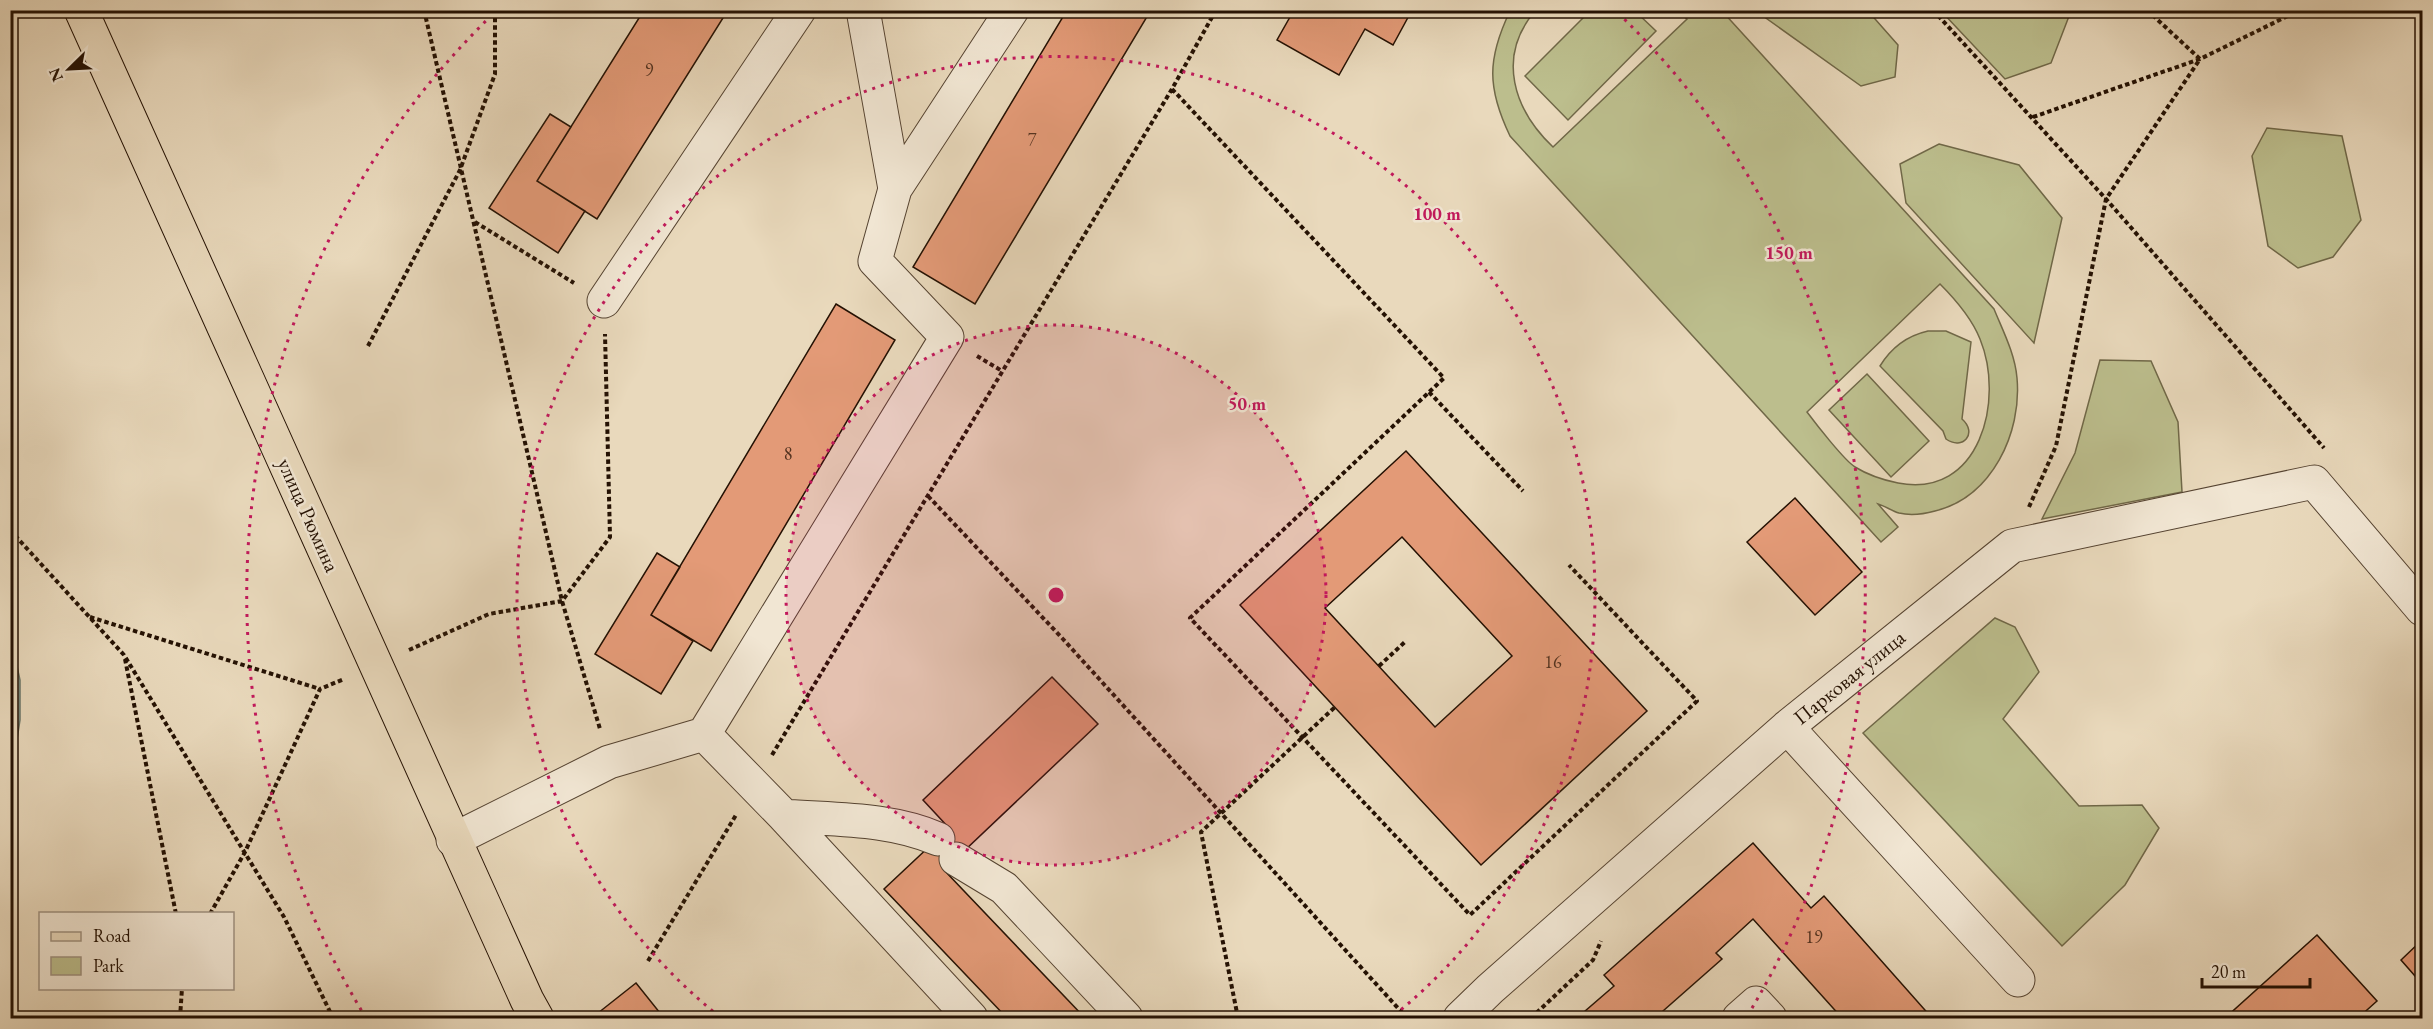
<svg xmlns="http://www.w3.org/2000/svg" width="2433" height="1029" font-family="'EB Garamond',serif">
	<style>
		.green { fill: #bcbe8d; stroke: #706848; stroke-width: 1.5; fill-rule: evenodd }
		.water { fill: #98baad; stroke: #6a7669; stroke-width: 1.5 }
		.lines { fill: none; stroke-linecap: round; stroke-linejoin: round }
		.shore { stroke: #5e6658; stroke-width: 1.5 }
		.building { fill: #e39a77; stroke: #241103; stroke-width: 1.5; fill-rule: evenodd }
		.minor-casing { stroke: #554331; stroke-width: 35 }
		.major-casing { stroke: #241103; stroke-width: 35 }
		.path { stroke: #241103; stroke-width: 4; stroke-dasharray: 4.5 3; stroke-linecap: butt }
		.minor { stroke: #f1e6d3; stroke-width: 33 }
		.major { stroke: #e9d9bc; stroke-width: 33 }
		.ring { fill: none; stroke: #c2185b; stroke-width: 3; stroke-dasharray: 3 6 }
		.labels { text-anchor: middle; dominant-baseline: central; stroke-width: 5; stroke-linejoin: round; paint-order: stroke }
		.number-label { font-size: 18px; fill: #543320 }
		.street-label { font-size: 21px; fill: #241103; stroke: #f1e6d3 }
		.centre { fill: #c2185b; stroke: #f1e6d3; stroke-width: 3 }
		.ring-label { font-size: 18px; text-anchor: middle; font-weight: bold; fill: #c2185b; stroke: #f1e6d3; stroke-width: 5; stroke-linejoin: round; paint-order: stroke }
	</style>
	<rect width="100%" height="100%" fill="#e9d9bc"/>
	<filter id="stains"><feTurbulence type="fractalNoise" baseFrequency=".00333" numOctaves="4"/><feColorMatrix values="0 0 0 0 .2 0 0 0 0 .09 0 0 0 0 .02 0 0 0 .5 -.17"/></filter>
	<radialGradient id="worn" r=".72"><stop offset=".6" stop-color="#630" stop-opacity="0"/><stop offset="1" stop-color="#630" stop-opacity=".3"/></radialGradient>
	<path class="green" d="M1510 11H1535C1496 57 1514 110 1553 147L1687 19 1676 11H1722L1994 309C2003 331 2015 354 2017 378 2022 433 1992 497 1935 511 1924 514 1911 516 1899 513 1892 511 1885 506 1878 504L1898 527 1881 542 1510 136C1487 88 1487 59 1510 11ZM1940 284C1955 299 1972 319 1980 339 2005 400 1980 499 1898 483 1883 480 1868 475 1855 467 1844 460 1816 424 1807 412Z
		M1590 11H1635L1656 31 1568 120 1525 76Z
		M1756 11H1868L1898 45 1895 77 1861 86Z
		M1941 11H2071L2051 63 2005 79Z
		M2267 128 2342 136 2361 220 2333 257 2298 268 2268 246 2252 156Z
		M1939 144 2019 165 2062 218 2034 343 1906 203 1900 164Z
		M1928 331H1946L1971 342 1962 419C1978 433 1963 451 1946 439L1943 431 1880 366C1891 348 1906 336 1928 331Z
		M2100 360 2151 361 2178 422 2182 492 2042 519 2075 453Z
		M1867 374 1929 441 1891 477 1829 410Z
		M1995 618 2015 627 2039 672 2003 719 2079 806 2142 805 2159 828 2125 885 2062 946 1863 733Z"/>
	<path class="water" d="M11 639 20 680V720L11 778Z"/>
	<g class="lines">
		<path class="shore" d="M10 665C16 691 15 716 10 742"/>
	</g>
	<path class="building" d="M644 10H728L597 219 537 181Z
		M1067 10H1151L975 304 913 267Z
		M1294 10H1412L1393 45 1365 29 1339 75 1277 40Z
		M550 114 571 127 537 181 585 211 558 253 489 208Z
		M836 304 895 340 711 651 651 615Z
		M1406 451 1647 711 1481 865 1240 605ZM1402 537 1512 656 1435 727 1325 608Z
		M1795 498 1862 572 1815 615 1747 542Z
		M657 553 680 567 651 615 693 641 661 694 595 654Z
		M1052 677 1098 724 944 870 1085 1018H1007L884 889 949 828 923 800Z
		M1753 843 1811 908 1824 896 1932 1018H1842L1753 919 1716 953 1722 959 1655 1018H1577L1614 986 1604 975Z
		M2317 935 2377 1001 2358 1018H2225Z
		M2422 940V984L2401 960Z
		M636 983 664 1018H602L598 1013Z"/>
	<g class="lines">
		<g class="minor-casing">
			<path id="minor" d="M863 10 895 189
				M604 301 799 10
				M1787 727 2018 980
				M704 734 784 816C835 820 890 818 938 839
				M784 816 971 1018
				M453 840 609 762 704 734 947 337 875 261 895 189 1012 10
				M956 859 1004 888 1126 1018
				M1460 1018 1490 989 1787 727 2012 546 2314 482 2422 609
				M1739 1018 1756 1003 1770 1018"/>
		</g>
		<g class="major-casing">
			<path id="major" d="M81 10 527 1000 537 1018"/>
		</g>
		<path class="path" d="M424 10 562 601 600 729
			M1933 10 2106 199 2324 448
			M2147 10 2200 59
			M1172 89 1444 378 1190 618 1470 915 1697 701 1569 565
			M2033 117 2200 59 2300 10
			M475 222 574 283
			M368 346 460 170 495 74V10
			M977 356 1002 371
			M1429 392 1523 491
			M928 496 1062 638 1407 1018
			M2029 507 2056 446 2106 199 2200 59
			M10 530 124 655 284 917 333 1018
			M90 617 320 689
			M409 650 489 614 562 601 610 537 605 334
			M125 659 176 914
			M1379 666 1406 641
			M772 755 1172 89 1216 10
			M210 914 245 852 320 689 344 679
			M648 961 736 815
			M180 1018 182 988
			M1238 1018 1201 832 1335 707
			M1531 1018 1593 960 1601 941"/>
		<use href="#minor" class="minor"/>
		<use href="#major" class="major"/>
	</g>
	<circle cx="1056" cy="595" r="270" fill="#c2185b" fill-opacity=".12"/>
	<g class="ring">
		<circle cx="1056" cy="595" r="270"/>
		<path d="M720 1017A539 539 0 1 1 1392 1017"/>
		<path d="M366 1018A809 809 0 0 1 494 13M1618 13A809 809 0 0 1 1746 1018"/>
	</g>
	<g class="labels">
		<g class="number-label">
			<text x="649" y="69">9</text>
			<text x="1032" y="139">7</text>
			<text x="788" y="453">8</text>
			<text x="1553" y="661">16</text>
			<text x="1814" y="936">19</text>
		</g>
		<g class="street-label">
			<text transform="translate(309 515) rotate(66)">улица Рюмина</text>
			<text transform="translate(1849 677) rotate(-39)">Парковая улица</text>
		</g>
	</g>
	<circle cx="1056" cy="595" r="9" class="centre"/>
	<g class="ring-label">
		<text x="1437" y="220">100 m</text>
		<text x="1789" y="259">150 m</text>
		<text x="1247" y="410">50 m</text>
	</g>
	<rect width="2433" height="1029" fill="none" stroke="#e9d9bc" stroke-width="36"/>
	<rect x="12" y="12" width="2409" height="1005" fill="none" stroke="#241103" stroke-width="3"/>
	<rect x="18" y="18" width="2397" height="993" fill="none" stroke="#241103" stroke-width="1.5"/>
	<rect x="39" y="912" width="195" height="78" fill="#f1e6d3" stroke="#9f9180" stroke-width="1.5"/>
	<rect x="51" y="932" width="30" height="9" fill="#e9d9bc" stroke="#9f9180" stroke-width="1.5"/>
	<text x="93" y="942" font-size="18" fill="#241103">Road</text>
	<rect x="51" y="957" width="30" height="18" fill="#bcbe8d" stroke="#9f9180" stroke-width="1.5"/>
	<text x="93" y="972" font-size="18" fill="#241103">Park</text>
	<g transform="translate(69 69) rotate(246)" stroke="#f1e6d3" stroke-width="4.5" paint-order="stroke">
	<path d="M0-4.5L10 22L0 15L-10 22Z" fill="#241103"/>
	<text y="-9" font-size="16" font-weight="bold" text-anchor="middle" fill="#241103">N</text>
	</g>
	<path d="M2202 978v9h108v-9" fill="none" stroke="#241103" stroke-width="3"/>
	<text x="2211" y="978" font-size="18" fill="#241103" stroke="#f1e6d3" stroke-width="4.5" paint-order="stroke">20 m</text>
	<rect width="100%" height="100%" filter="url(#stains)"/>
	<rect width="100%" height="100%" fill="url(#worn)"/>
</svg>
